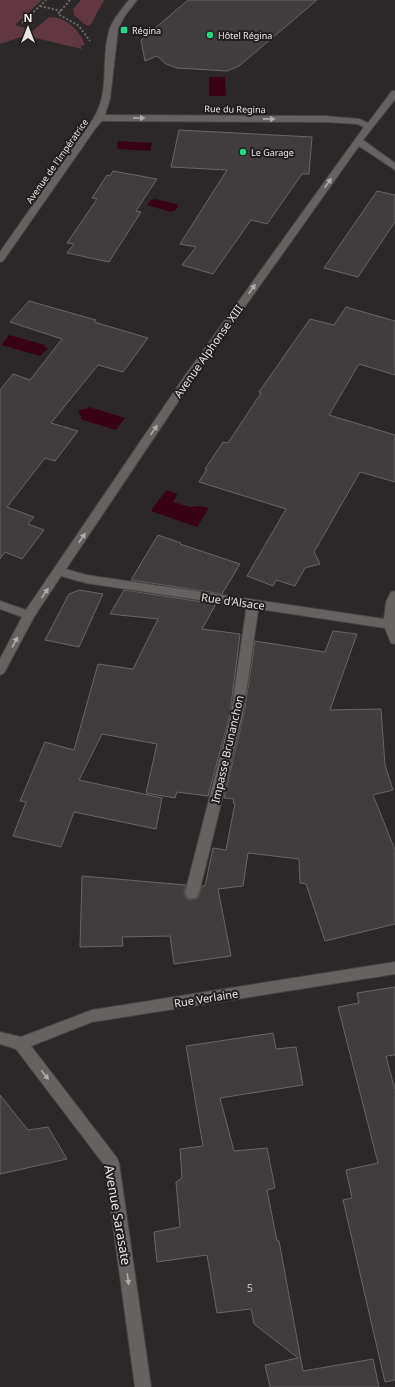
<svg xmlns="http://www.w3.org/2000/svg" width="395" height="1387" font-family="'Noto Sans',sans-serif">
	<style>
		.green { fill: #613841 }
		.water { fill: #380114 }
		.building { fill: #413c3d; stroke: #696465 }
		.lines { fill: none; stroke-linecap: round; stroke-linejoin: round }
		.service-casing { stroke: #474444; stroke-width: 2 }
		.minor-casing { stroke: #474444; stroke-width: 2 }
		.secondary-casing { stroke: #474444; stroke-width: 2 }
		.path { stroke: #6c6969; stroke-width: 2; stroke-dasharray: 2 2; stroke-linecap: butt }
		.service { fill: #666262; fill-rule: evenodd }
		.minor { fill: #666262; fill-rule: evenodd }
		.secondary { fill: #666262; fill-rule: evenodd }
		.oneway { fill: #aeabab }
		.poi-dot { fill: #25d886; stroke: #221e1f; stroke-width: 1.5 }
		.labels { text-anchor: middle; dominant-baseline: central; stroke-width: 4; stroke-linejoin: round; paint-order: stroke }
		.far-poi-label { font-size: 9px; fill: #e8e6e6; stroke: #221e1f; text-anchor: start }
		.far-street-label { font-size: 9px; fill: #e8e6e6; stroke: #221e1f }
		.street-label { font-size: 11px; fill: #e8e6e6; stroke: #221e1f }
		.near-number-label { font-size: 11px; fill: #bebcbc }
		.near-street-label { font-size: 13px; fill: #e8e6e6; stroke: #221e1f }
	</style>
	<rect width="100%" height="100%" fill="#2c2829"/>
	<path class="green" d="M0 0H42L15 25 28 29 24 36 0 44Z
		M81 0H104L91 24 88 26 84 24 74 15 73 9Z
		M49 17C66 17 80 30 85 45L81 46 82 49 27 36Z"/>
	<path class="water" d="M209 77H225L226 96H209Z
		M118 141 152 143 150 151 117 149Z
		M155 199 176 204 178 206 176 210 171 212 147 205 151 200Z
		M9 335 45 345 44 347 48 348 40 356 1 345Z
		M89 407 125 418 116 430 80 419 82 417 79 414V411L82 409H87Z
		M166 490 176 493 177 495 173 502 190 507 200 506 209 508 197 527 151 511Z"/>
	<path class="building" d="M188 0H317L239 66 227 71 177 68 166 64 157 56 145 61 141 40Z
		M179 130 312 137 309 174H302L267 224 251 220 213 274 182 265 196 247 180 244 227 170 171 167Z
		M113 171 157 179 136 211 141 212 109 262 67 253 74 244 67 243 97 199 92 198 107 175 110 176Z
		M377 191 395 195V222L372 256 358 277 324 268Z
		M29 301 96 320 94 322 148 338 123 372 98 365 51 423 78 431 55 461 45 458 7 507 34 517 28 524 44 530 22 559 5 552 0 559V390L13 374 30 380 62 339 10 322Z
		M346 307 395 321V375L359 364 329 415 395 435V482L360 472 314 552 320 564 305 568 295 586 276 580 273 586 247 576 286 509 199 482 207 469H205L223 442 228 443 261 393 259 392 310 319 334 325Z
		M158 535 181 543 180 544 240 564 222 594 131 580Z
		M79 590 103 594 79 647 45 640 69 594Z
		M124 590 216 604 202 629 240 634 230 714 208 796 177 792 175 798 146 793 157 744 102 734 79 780 162 798 156 829 74 812 61 847 13 836 26 802 20 801 45 742 74 750 98 664 133 669 158 619 110 614Z
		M333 631 357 634 330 710 381 709 385 765 393 790 373 795 395 850V924L325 941 306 884 300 883 299 859 248 853 243 886 218 889 231 956 174 964 170 936 122 937 123 946 80 947 82 876 186 885 184 893 186 898 191 900 198 898 202 886H205L213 848 226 850 235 803H233L234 799 224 798 244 714 255 641 325 652Z
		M395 987V1055L386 1056 395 1090V1380L385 1382 343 1200 352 1198 346 1170 378 1163 338 1007 359 1003 357 993Z
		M273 1033 276 1049 296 1047 303 1085 220 1098 234 1151 267 1148 275 1188 267 1190 277 1241H279L303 1371 373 1359 379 1387H270L265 1365 298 1358 254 1324 251 1309 217 1313 207 1255 157 1262 154 1232 180 1227 176 1182 182 1178 180 1149 203 1146 186 1046Z
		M0 1095 28 1130 48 1127 67 1159 0 1174Z"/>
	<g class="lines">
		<g class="service-casing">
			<path id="service" d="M253 600 257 601 259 604 243 714 199 893 197 897 192 899 187 897 185 893 231 714 247 604 249 601Z"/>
		</g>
		<g class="minor-casing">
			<path id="minor" d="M392 91H395V99L363 140 395 163V170L359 146 190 384 66 569 86 575 384 619 386 602 391 592 395 591V644L391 643 385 628 86 583 61 576 34 617 4 673 0 675V659L22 617 0 609V601L26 610 182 380 364 127 358 124 325 122 100 121 96 118 100 115 325 116 359 119 368 123Z
				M395 962V974L92 1022 31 1046 117 1158 119 1163 151 1387H135L105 1166 16 1049 0 1044V1032L21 1037 92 1010Z"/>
		</g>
		<g class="secondary-casing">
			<path id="secondary" d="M129 0H137L124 17 118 29 110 99 104 118 95 129 3 261 0 262V252L89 125C113 95 99 61 110 28 114 18 122 9 129 0Z"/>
		</g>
		<path class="path" d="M70 0 58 14 79 26 90 41
			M40 6 61 11
			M22 23 46 0"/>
		<use href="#service" class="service"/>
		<use href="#minor" class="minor"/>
		<use href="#secondary" class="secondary"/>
	</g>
	<defs><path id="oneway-solid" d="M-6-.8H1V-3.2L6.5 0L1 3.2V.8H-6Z"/></defs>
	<g class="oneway">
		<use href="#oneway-solid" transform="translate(139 118)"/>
		<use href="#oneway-solid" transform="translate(269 119) rotate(1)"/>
		<use href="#oneway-solid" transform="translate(328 183) rotate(-55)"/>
		<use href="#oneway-solid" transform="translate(252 289) rotate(-55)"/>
		<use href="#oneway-solid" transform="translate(154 430) rotate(-56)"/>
		<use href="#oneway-solid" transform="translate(82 538) rotate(-56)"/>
		<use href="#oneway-solid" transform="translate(45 593) rotate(-55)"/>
		<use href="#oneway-solid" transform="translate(15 642) rotate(-62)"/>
		<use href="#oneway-solid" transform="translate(45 1075) rotate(52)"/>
		<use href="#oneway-solid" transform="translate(128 1279) rotate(82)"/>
	</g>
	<g class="poi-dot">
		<rect x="120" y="26" width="8" height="8" rx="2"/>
		<circle cx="210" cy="35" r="4"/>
		<circle cx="243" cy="152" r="4"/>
	</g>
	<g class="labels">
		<g class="far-poi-label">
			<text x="132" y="30">Régina</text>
			<text x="218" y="35">Hôtel Régina</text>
			<text x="251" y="152">Le Garage</text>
		</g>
		<g class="far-street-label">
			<text transform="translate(235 109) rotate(1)">Rue du Regina</text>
			<text transform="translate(57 161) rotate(-55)">Avenue de l'Impératrice</text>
		</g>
		<g class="street-label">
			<text transform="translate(208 351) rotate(-55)">Avenue Alphonse XIII</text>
			<text transform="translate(233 601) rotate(8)">Rue d'Alsace</text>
			<text transform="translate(227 749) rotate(-77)">Impasse Brunanchon</text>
			<text transform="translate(206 998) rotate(-9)">Rue Verlaine</text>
		</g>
		<g class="near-number-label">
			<text x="250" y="1287">5</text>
		</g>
		<g class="near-street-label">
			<text transform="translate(118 1215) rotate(80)">Avenue Sarasate</text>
		</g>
	</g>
	<g transform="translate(28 28)" stroke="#221e1f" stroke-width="3" paint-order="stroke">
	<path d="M0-3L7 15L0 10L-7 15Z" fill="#e8e6e6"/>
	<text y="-6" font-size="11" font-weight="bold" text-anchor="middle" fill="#e8e6e6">N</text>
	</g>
</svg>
